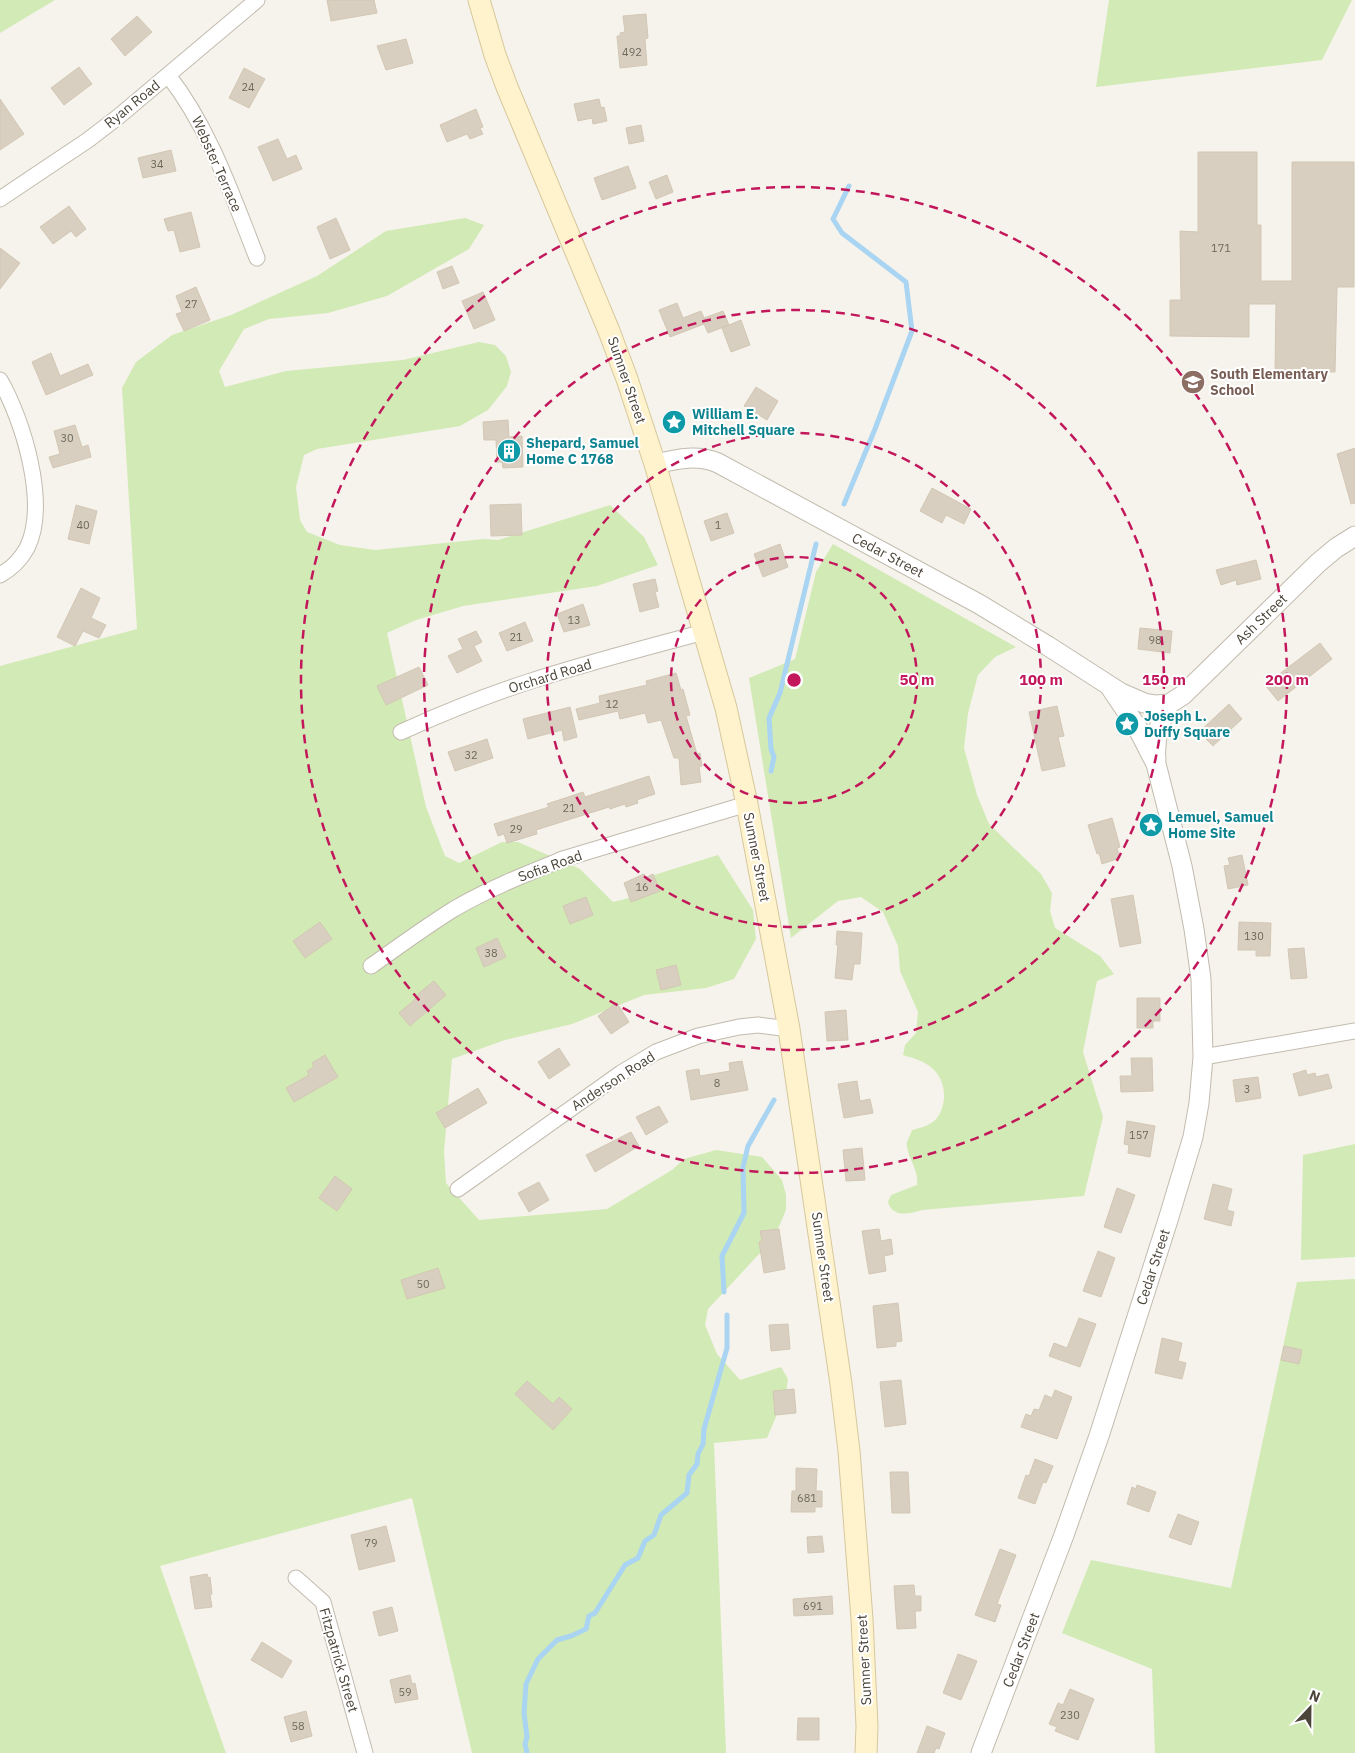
<svg xmlns="http://www.w3.org/2000/svg" width="1355" height="1753" font-family="'IBM Plex Sans',sans-serif">
	<style>
		.green { fill: #d2eab5 }
		.lines { fill: none; stroke-linecap: round; stroke-linejoin: round }
		.stream { stroke: #a9d4f2; stroke-width: 5 }
		.building { fill: #d8cfc1; stroke: #d3c7b4 }
		.minor-casing { stroke: #c2bbae; stroke-width: 17 }
		.tertiary-casing { stroke: #c2bbae; stroke-width: 21 }
		.secondary-casing { stroke: #d6c79b; stroke-width: 23 }
		.minor { stroke: #fff; stroke-width: 15 }
		.tertiary { stroke: #fff; stroke-width: 19 }
		.secondary { stroke: #fff3cd; stroke-width: 21 }
		.ring { fill: none; stroke: #c2185b; stroke-width: 2.5; stroke-dasharray: 9 6 }
		.labels { text-anchor: middle; dominant-baseline: central; stroke-width: 4; stroke-linejoin: round; paint-order: stroke }
		.number-label { font-size: 11px; fill: #6e675b }
		.street-label { font-size: 14px; fill: #4b4439; stroke: #fff }
		.education-label { font-size: 14px; font-weight: bold; fill: #785e54; stroke: #fff; text-anchor: start }
		.culture-label { font-size: 14px; font-weight: bold; fill: #0d838f; stroke: #fff; text-anchor: start }
		.centre { fill: #c2185b; stroke: #fff; stroke-width: 2.5 }
		.ring-label { font-size: 15px; text-anchor: middle; font-weight: bold; fill: #c2185b; stroke: #fff; stroke-width: 4; stroke-linejoin: round; paint-order: stroke }
	</style>
	<rect width="100%" height="100%" fill="#f6f3ec"/>
	<path class="green" d="M0 0H55L0 33Z
		M1109 0H1352L1322 60 1096 87Z
		M465 218 484 225 469 249 387 296 328 313 269 319 244 329 219 371 225 387 286 371 403 360 479 342 495 345 506 356 511 372 507 386 488 410 460 426 317 449 304 455 296 487 300 520 307 532 340 545 375 550 484 539 498 540 610 505 644 537 658 565 597 586 463 606 416 620 387 633 426 807 445 856 459 863 502 842H518L580 869 613 902 629 898 651 876 718 855 753 910 756 939 734 979 706 988 644 995 572 1024 505 1040 452 1059 444 1152 446 1183 479 1220 607 1209 672 1170 684 1159 716 1150 762 1157 782 1180 786 1195V1210L774 1238 708 1309 705 1325 717 1354 740 1380 781 1367 788 1379 786 1393 767 1438 714 1443 726 1753H472L412 1498 160 1566 226 1753H0V666L137 629 122 388 136 362 172 335 231 315 317 276 386 231Z
		M833 544 1016 647 995 657 978 675 968 713 964 748 977 795 989 824 1041 874 1052 893 1050 911 1055 928 1100 956 1114 974 1097 981 1083 1052 1103 1117 1084 1196 922 1210C910 1214 892 1218 888 1202L891 1195 917 1185C919 1168 905 1155 907 1142 908 1138 911 1134 912 1130 920 1128 932 1125 937 1118 948 1103 946 1080 932 1068 924 1061 913 1058 903 1055L905 1045 916 1033 918 1012 900 971 898 946 883 912 861 897 838 901 791 938 749 678 795 659 816 572Z
		M1355 1144V1257L1301 1260 1303 1155Z
		M1355 1279V1753H1155L1152 1669 1062 1633 1091 1560 1231 1588 1297 1282Z"/>
	<g class="lines">
		<path class="stream" d="M844 504 875 429 912 331 906 282 842 233 833 219 849 186
			M771 771 774 757 771 749 769 718 780 693 816 544
			M724 1292 722 1256 744 1213 743 1167 748 1146 774 1100
			M527 1753 525 1744 527 1737 524 1713 526 1684 538 1659 557 1640 571 1636 586 1629 589 1616 595 1613 625 1565 638 1558 645 1541 654 1535 661 1515 687 1493 689 1475 697 1464 698 1454 703 1444 704 1429 727 1348V1315"/>
	</g>
	<path class="building" d="M327 0H374L377 13 331 21Z
		M646 14 648 38 645 39 647 65 620 68 617 36H620V33L625 32 623 16Z
		M137 16 152 32 125 56 111 39Z
		M406 39 413 63 386 70 377 46Z
		M79 67 92 84 64 105 51 88Z
		M244 68 265 79 249 108 229 98Z
		M0 99 24 134 0 150Z
		M599 99 601 108 604 107 607 121 593 124 592 118 578 121 574 104Z
		M476 109 483 127 480 128 483 134 470 139 467 134 447 142 440 125Z
		M641 125 644 141 629 144 626 128Z
		M278 139 287 159 296 155 302 169 273 181 258 147Z
		M171 150 176 171 143 178 138 158Z
		M1198 152H1257V225H1261V281H1292V162H1354V287H1337L1335 372 1275 371 1276 304H1249V337L1170 336V300H1181L1180 231 1198 232Z
		M628 166 636 188 602 200 594 178Z
		M667 175 673 192 656 199 649 182Z
		M69 206 86 229 76 237 71 231 53 244 40 227Z
		M191 212 200 247 180 252 174 230 168 231 164 219Z
		M336 218 350 250 330 259 317 227Z
		M0 248 20 263 0 289Z
		M452 266 459 283 443 289 437 272Z
		M196 287 210 320 184 331 176 314 182 312 176 296Z
		M483 292 495 320 474 329 462 301Z
		M677 303 683 318 701 311 704 318 723 311 729 325 708 333 704 324 670 337 659 310Z
		M741 320 750 345 731 352 722 328Z
		M51 353 60 376 88 364 93 375 46 395 32 362Z
		M756 387 778 401 767 420 744 406Z
		M508 420 509 437 522 436 523 467 503 468 502 462H497L496 440H484L483 422Z
		M75 425 82 447 88 445 91 457 53 468 49 457 60 454 54 431Z
		M1355 448V503L1351 504 1337 454Z
		M932 488 971 509 964 524 946 515 942 523 920 511Z
		M521 504 522 535 491 536 490 505Z
		M76 505 97 511 89 544 68 539Z
		M727 513 734 533 711 541 704 521Z
		M780 544 788 567 763 577 754 554Z
		M1256 560 1261 579 1237 585 1236 580 1221 585 1216 570Z
		M655 579 658 591 655 592 659 607 640 612 633 584Z
		M81 588 100 598 91 618 106 625 99 638 83 631 75 646 57 637Z
		M583 604 590 625 564 632 557 614Z
		M525 622 533 641 507 651 499 633Z
		M1140 628 1172 631 1170 653 1138 649Z
		M476 631 482 642 474 646 482 661 457 673 448 656 463 649 458 639Z
		M1320 643 1332 659 1278 701 1265 685Z
		M419 667 428 685 386 705 377 686Z
		M676 673 681 690 683 689 690 715 686 716 697 754 700 753 702 766 699 767 701 782 681 785 679 758H674L661 720 648 723 645 713 620 719 618 711 579 720 576 709 600 703 599 696 647 685 646 681Z
		M1229 704 1242 719 1213 746 1199 732Z
		M1057 706 1064 736 1058 737 1065 766 1042 771 1029 712Z
		M570 707 577 737 564 741 562 730 528 739 523 719Z
		M487 739 493 758 455 771 448 752Z
		M649 776 655 794 637 800 638 803 626 807 625 804 610 809 609 807 536 830 537 834 507 843 504 834 498 836 494 824 549 807 547 804 583 792 585 797Z
		M1112 818 1120 847 1117 848 1120 858 1102 864 1099 853 1097 854 1088 825Z
		M1242 855 1248 885 1228 889 1224 866 1230 865 1228 858Z
		M644 874 645 878 653 874 660 891 631 902 624 883Z
		M1133 895 1141 943 1120 947 1111 899Z
		M586 897 593 915 570 924 563 906Z
		M320 922 332 939 305 958 293 941Z
		M1239 922 1271 923 1270 956H1256V950H1238Z
		M837 931 862 933 860 964H854L852 980 835 978 838 945H836Z
		M497 938 506 957 484 967 476 948Z
		M1304 948 1307 978 1291 979 1288 949Z
		M676 965 681 985 661 990 656 970Z
		M434 981 446 995 410 1026 399 1013 419 996 418 994Z
		M1137 998H1160V1021H1153V1028H1137Z
		M617 1003 629 1022 611 1034 598 1016Z
		M846 1010 848 1040 827 1041 825 1012Z
		M559 1048 570 1065 549 1079 538 1062Z
		M325 1055 338 1077 294 1102 286 1088 309 1075 307 1071 314 1067 312 1063Z
		M1131 1058H1152L1153 1091 1121 1092 1120 1076H1132Z
		M742 1061 748 1090 691 1100 686 1071 699 1069 700 1076 730 1071 729 1063Z
		M1306 1070 1307 1075 1315 1073 1316 1077 1328 1074 1332 1088 1299 1096 1293 1074Z
		M1258 1077 1261 1098 1236 1102 1233 1080Z
		M857 1081 860 1101 870 1099 873 1113 844 1118 838 1084Z
		M478 1088 487 1103 445 1128 436 1113Z
		M659 1106 668 1122 646 1135 636 1117Z
		M1127 1121 1155 1126 1150 1157 1128 1153 1129 1145 1124 1144Z
		M631 1132 639 1146 595 1172 586 1155Z
		M862 1148 865 1180 846 1181 843 1150Z
		M335 1176 352 1189 337 1211 319 1198Z
		M539 1182 549 1200 529 1212 518 1193Z
		M1213 1184 1232 1189 1227 1210 1234 1212 1231 1226 1204 1219Z
		M1117 1188 1135 1195 1121 1233 1104 1227Z
		M779 1229 785 1269 764 1273 759 1242 762 1241 760 1231Z
		M879 1229 881 1241 891 1239 893 1254 884 1256 886 1271 869 1274 862 1231Z
		M1098 1251 1115 1258 1101 1297 1083 1291Z
		M438 1268 445 1288 407 1299 401 1280Z
		M898 1303 902 1341 896 1342V1346L877 1348 873 1306Z
		M1079 1318 1096 1324 1080 1367 1049 1356 1054 1343 1067 1348Z
		M788 1324 790 1349 771 1351 769 1325Z
		M1162 1338 1182 1343 1178 1361 1186 1363 1182 1379 1155 1373Z
		M1284 1346 1302 1350 1299 1364 1281 1360Z
		M901 1380 906 1424 885 1427 880 1382Z
		M527 1381 553 1404 559 1397 572 1409 553 1430 515 1394Z
		M794 1389 796 1413 775 1415 773 1391Z
		M1055 1390 1072 1397 1057 1439 1021 1427 1026 1414 1031 1416 1034 1409 1039 1410 1045 1395 1052 1398Z
		M1035 1459 1053 1466 1046 1483 1043 1482 1035 1504 1018 1498 1026 1475 1029 1476Z
		M796 1468 817 1469 816 1491H822V1507H815V1512H791L792 1491H796Z
		M890 1472H908L910 1513H892Z
		M1137 1485 1156 1492 1149 1512 1127 1504 1132 1487 1136 1489Z
		M1178 1514 1199 1522 1191 1545 1169 1537Z
		M386 1526 395 1561 359 1570 351 1535Z
		M822 1536 824 1552 808 1553 807 1537Z
		M1000 1549 1016 1555 997 1604 1001 1605 995 1622 975 1615Z
		M207 1574 208 1578 210 1577 212 1594 210 1595 212 1607 195 1609 190 1577Z
		M914 1585 915 1596H921V1611H915L916 1628 897 1629 894 1586Z
		M832 1596 833 1614 794 1616 793 1599Z
		M392 1607 398 1631 379 1636 373 1612Z
		M262 1642 292 1661 282 1678 251 1660Z
		M958 1654 977 1661 961 1700 943 1693Z
		M410 1675 412 1684 415 1683 418 1699 395 1703 390 1680Z
		M1070 1689 1094 1699 1078 1740 1055 1731 1057 1727 1049 1724 1058 1703 1063 1705Z
		M306 1711 312 1736 291 1742 284 1717Z
		M798 1718H819V1740H797Z
		M927 1726 945 1733 939 1749 936 1748 934 1753H917Z"/>
	<g class="lines">
		<g class="minor-casing">
			<path id="minor" d="M168 75C210 129 232 195 257 258
				M0 199 88 140 118 117 257 0
				M0 380C23 420 49 504 27 548 21 559 11 569 0 575
				M401 732C443 713 485 696 528 682 586 663 645 648 704 632
				M371 966C398 947 425 927 454 909 488 889 526 874 563 859L747 804
				M1203 1057 1355 1031
				M458 1189 621 1073 656 1052 698 1036 739 1027 758 1025 789 1029
				M296 1578 323 1602 365 1753"/>
		</g>
		<g class="tertiary-casing">
			<path id="tertiary" d="M655 464C677 459 697 454 718 463L979 604 1048 646 1121 693 1144 703 1156 705 1169 704 1183 695 1318 563 1336 548 1355 536
				M1156 760C1154 739 1159 722 1169 704
				M981 1753 1064 1535 1099 1436 1168 1220 1193 1137 1199 1103 1203 1057 1201 979 1194 929 1182 866 1156 764 1137 727 1110 687"/>
		</g>
		<g class="secondary-casing">
			<path id="secondary" d="M479 0 495 55 507 87 609 331 627 379 655 464 726 708 747 804 789 1029 841 1384 849 1451 862 1619 867 1726 866 1753"/>
		</g>
		<use href="#minor" class="minor"/>
		<use href="#tertiary" class="tertiary"/>
		<use href="#secondary" class="secondary"/>
	</g>
	<g class="ring">
		<circle cx="794" cy="680" r="123"/>
		<circle cx="794" cy="680" r="247"/>
		<circle cx="794" cy="680" r="370"/>
		<circle cx="794" cy="680" r="493"/>
	</g>
	<defs>
		<g id="school-disc" transform="scale(1.25)"><circle r="9.5" fill="#8d6e63" stroke="#fff"/><path d="M0-5L7-2L0 1L-7-2ZM-4 1L0 2.5L4 1V4Q0 6-4 4Z" fill="#fff"/></g>
		<g id="sight-disc" transform="scale(1.25)"><circle r="9.5" fill="#0f9aa8" stroke="#fff"/><path d="M0-6L1.8-2.2L6-1.7L2.9 1.2L3.7 5.4L0 3.3L-3.7 5.4L-2.9 1.2L-6-1.7L-1.8-2.2Z" fill="#fff"/></g>
		<g id="building-disc" transform="scale(1.25)"><circle r="9.5" fill="#0f9aa8" stroke="#fff"/><path d="M-4-6H4V6H1V3H-1V6H-4ZM-2.5-4.3h1.7v1.8h-1.7ZM.8-4.3h1.7v1.8H.8ZM-2.5-1h1.7V.8h-1.7ZM.8-1h1.7V.8H.8Z" fill="#fff"/></g>
	</defs>
	<g fill-rule="evenodd">
		<use href="#school-disc" x="1193" y="382"/>
		<use href="#sight-disc" x="674" y="422"/>
		<use href="#building-disc" x="509" y="451"/>
		<use href="#sight-disc" x="1127" y="724"/>
		<use href="#sight-disc" x="1151" y="825"/>
	</g>
	<g class="labels">
		<g class="number-label">
			<text x="632" y="52">492</text>
			<text x="248" y="87">24</text>
			<text x="157" y="164">34</text>
			<text x="1221" y="248">171</text>
			<text x="191" y="304">27</text>
			<text x="67" y="438">30</text>
			<text x="83" y="525">40</text>
			<text x="718" y="525">1</text>
			<text x="574" y="620">13</text>
			<text x="516" y="637">21</text>
			<text x="1155" y="640">98</text>
			<text x="612" y="704">12</text>
			<text x="471" y="755">32</text>
			<text x="569" y="808">21</text>
			<text x="516" y="829">29</text>
			<text x="642" y="887">16</text>
			<text x="1254" y="936">130</text>
			<text x="491" y="953">38</text>
			<text x="717" y="1083">8</text>
			<text x="1247" y="1089">3</text>
			<text x="1139" y="1135">157</text>
			<text x="423" y="1284">50</text>
			<text x="807" y="1498">681</text>
			<text x="371" y="1543">79</text>
			<text x="813" y="1606">691</text>
			<text x="405" y="1692">59</text>
			<text x="1070" y="1715">230</text>
			<text x="298" y="1726">58</text>
		</g>
		<g class="street-label">
			<text transform="translate(132 104) rotate(-39)">Ryan Road</text>
			<text transform="translate(217 164) rotate(66)">Webster Terrace</text>
			<text transform="translate(627 380) rotate(71)">Sumner Street</text>
			<text transform="translate(888 555) rotate(28)">Cedar Street</text>
			<text transform="translate(1261 619) rotate(-44)">Ash Street</text>
			<text transform="translate(550 676) rotate(-17)">Orchard Road</text>
			<text transform="translate(757 857) rotate(79)">Sumner Street</text>
			<text transform="translate(550 866) rotate(-20)">Sofia Road</text>
			<text transform="translate(613 1081) rotate(-33)">Anderson Road</text>
			<text transform="translate(823 1257) rotate(82)">Sumner Street</text>
			<text transform="translate(1153 1267) rotate(-72)">Cedar Street</text>
			<text transform="translate(1021 1650) rotate(-69)">Cedar Street</text>
			<text transform="translate(339 1660) rotate(74)">Fitzpatrick Street</text>
			<text transform="translate(864 1660) rotate(-93)">Sumner Street</text>
		</g>
		<g class="education-label">
			<text x="1210" y="374">South Elementary<tspan x="1210" dy="16">School</tspan></text>
		</g>
		<g class="culture-label">
			<text x="692" y="414">William E.<tspan x="692" dy="16">Mitchell Square</tspan></text>
			<text x="526" y="443">Shepard, Samuel<tspan x="526" dy="16">Home C 1768</tspan></text>
			<text x="1144" y="716">Joseph L.<tspan x="1144" dy="16">Duffy Square</tspan></text>
			<text x="1168" y="817">Lemuel, Samuel<tspan x="1168" dy="16">Home Site</tspan></text>
		</g>
	</g>
	<circle cx="794" cy="680" r="8" class="centre"/>
	<g class="ring-label">
		<text x="917" y="685">50 m</text>
		<text x="1041" y="685">100 m</text>
		<text x="1164" y="685">150 m</text>
		<text x="1287" y="685">200 m</text>
	</g>
	<g transform="translate(1310 1708) rotate(22)" stroke="#ffffff" stroke-width="4" paint-order="stroke">
	<path d="M0-4L9 19L0 12L-9 19Z" fill="#4b4439"/>
	<text y="-8" font-size="14" font-weight="bold" text-anchor="middle" fill="#4b4439">N</text>
	</g>
</svg>
